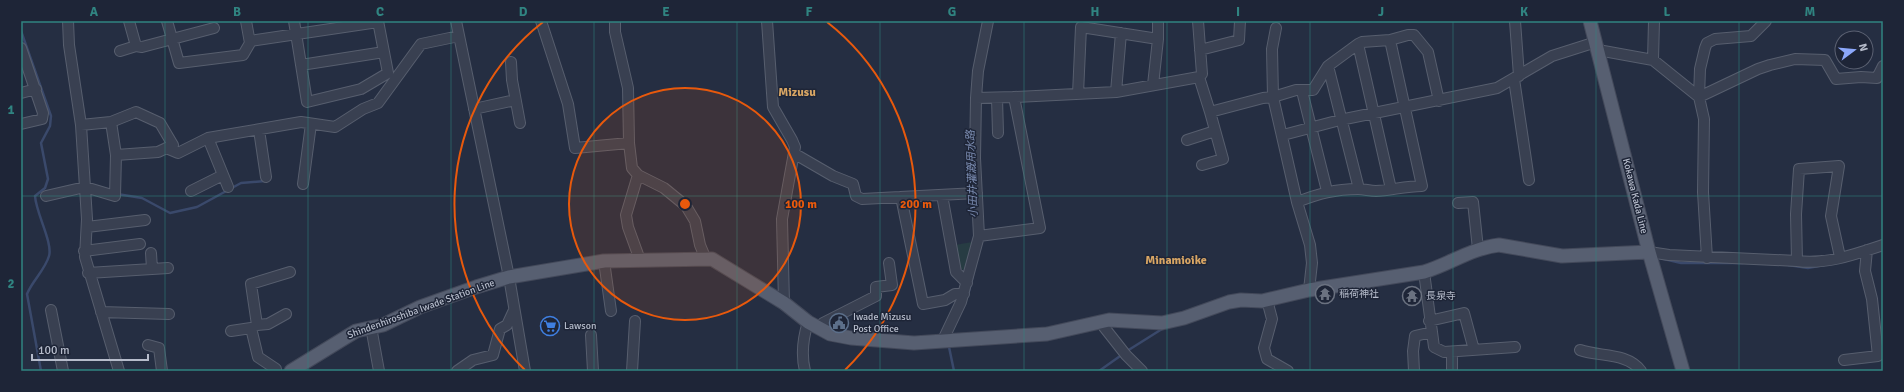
<svg xmlns="http://www.w3.org/2000/svg" width="1904" height="392" font-family="Signika,'Noto Sans JP',sans-serif">
	<style>
		.green { fill: #273c43 }
		.lines { fill: none; stroke-linecap: round; stroke-linejoin: round }
		.stream { stroke: #3a496b; stroke-width: 2.5 }
		.minor-casing { stroke: #575e6e; stroke-width: 12 }
		.major-casing { stroke: #43495a; stroke-width: 15 }
		.minor { stroke: #394051; stroke-width: 10 }
		.major { stroke: #575f71; stroke-width: 13 }
		.grid { fill: none; stroke: #308481; stroke-width: 1; stroke-opacity: 0.55 }
		.ring { fill: none; stroke: #e8590c; stroke-width: 2 }
		.labels { text-anchor: middle; dominant-baseline: central; stroke-width: 3; stroke-linejoin: round; paint-order: stroke }
		.street-label { font-size: 10px; fill: #b6bccb; stroke: #1e2537 }
		.poi-label { font-size: 10px; fill: #b6bccb; stroke: #1e2537; text-anchor: start }
		.water-label { font-size: 11px; font-style: italic; fill: #7d8eb3; stroke: #1e2537 }
		.quarter-label { font-size: 12px; font-weight: bold; fill: #d9a664; stroke: #1e2537 }
		.centre { fill: #e8590c; stroke: #1e2537; stroke-width: 2 }
		.ring-label { font-size: 12px; text-anchor: middle; font-weight: bold; fill: #e8590c; stroke: #1e2537; stroke-width: 3; stroke-linejoin: round; paint-order: stroke }
		.neatline { fill: none; stroke: #308481; stroke-width: 1.5 }
		.grid-label { font-size: 13px; text-anchor: middle; font-weight: bold; fill: #308481 }
	</style>
	<rect width="100%" height="100%" fill="#252e42"/>
	<path class="green" d="M972 242 966 270 960 269 955 245Z"/>
	<g class="lines">
		<path class="stream" d="M21 31 51 116 50 126 41 143 48 179 45 188 35 196C36 213 53 243 49 256 45 270 32 281 27 294L41 371
			M117 194 142 198 170 213 197 207 241 183 265 181
			M1664 259 1681 263H1743
			M1788 265 1808 268 1824 265
			M968 295 973 275
			M949 347 954 371
			M1127 351 1162 329
			M1099 371 1123 354"/>
		<g class="minor-casing">
			<path id="minor" d="M68 21 69 45 81 125 87 219 85 257 119 371
				M129 21 136 46
				M167 21 179 63 243 55 250 43 246 21
				M294 21 307 102 361 89 388 73 378 21
				M456 21 509 277 525 371
				M541 21 568 104 575 148 629 143
				M615 21V32L628 88 629 143 632 168 638 175 664 188 686 206 695 221 700 245 705 257
				M767 21 773 107 792 140 795 147 782 219 784 303
				M1198 21 1202 74 1199 77
				M1515 21 1519 76
				M1276 28 1272 49 1273 97 1296 90H1313L1328 66 1358 44
				M1158 39V21
				M1390 40 1408 35H1414L1428 52 1439 101
				M250 41 378 22
				M21 48 43 113 42 119 21 124
				M1200 50 1239 40 1240 21
				M1598 50 1653 60 1699 97 1758 69 1770 65 1795 59 1825 60 1836 79 1861 77 1877 78 1883 66
				M120 51 136 46 142 47 214 28
				M1653 60 1654 21
				M511 62 512 80 520 123
				M301 65 384 52
				M1328 66 1359 189
				M1514 79 1529 180
				M1302 91 1327 191
				M1116 92 1121 33
				M21 93 36 89
				M1078 94 1081 27 1158 39 1153 85
				M976 98 1014 97
				M997 98 998 133
				M474 109 515 100
				M111 122 116 155
				M259 130 266 177
				M1283 135 1340 120 1497 88 1552 56 1596 42
				M208 138 228 187
				M1187 140 1215 131
				M166 148 178 153 208 138 301 122 335 127 363 109 378 103 421 44 459 36
				M795 154 833 176 853 184 856 196 862 199 977 193
				M1202 165 1223 159 1210 112
				M638 175 626 215 628 227 640 260
				M303 184 311 124
				M191 191 223 175
				M942 195 956 272 967 283
				M46 196 85 187 115 196 116 155 158 152 173 145 160 123 136 112 111 122 81 125
				M901 197 923 304 945 300 955 294H964
				M1297 202C1318 194 1335 189 1358 189 1364 189 1370 191 1376 191 1392 190 1406 186 1422 186L1390 40 1362 42 1358 44 1391 189
				M1458 203 1473 202 1478 249
				M87 227 145 220
				M979 236 1040 228 1014 97 1116 92 1199 77 1210 112 1263 98 1273 97 1297 202 1310 245 1312 263 1309 290
				M84 251 140 244
				M1649 252 1669 255 1797 261C1826 265 1856 254 1883 245
				M151 253 152 269
				M1707 258 1703 192 1704 119 1699 97 1700 69 1705 48 1707 43 1715 39 1751 36 1766 21
				M604 261 611 311
				M1797 261 1796 214 1799 169 1839 166 1831 216 1840 257
				M1424 272 1434 347 1444 352 1515 347
				M88 273 168 268
				M1267 300 1272 319 1264 348 1267 359 1288 371
				M51 310 63 371
				M101 312 169 314
				M1429 321 1464 313 1474 350
				M1100 322 1126 355 1142 371
				M257 325 268 324 286 314
				M371 327 379 371
				M819 328 823 323 876 296V287L892 285 889 263
				M231 331 251 328
				M591 335 593 371
				M942 342 961 302 979 236 975 158 976 98 978 71 988 21
				M148 345 159 348 162 371
				M1580 350C1599 357 1627 352 1641 371
				M1844 360 1878 356 1872 299 1865 271 1867 250
				M276 371V369L258 357 251 328 257 325 251 284 290 272
				M457 371 473 360 493 355 500 329 507 325 514 310
				M632 371 635 321
				M805 371C801 355 803 338 808 322
				M1414 371 1413 351 1415 336 1432 332
				M1452 371V352"/>
		</g>
		<g class="major-casing">
			<path id="major" d="M1590 21 1649 252 1683 371
				M291 371 356 331 383 325 420 307 476 287 509 277 604 261 712 259 784 303 808 322 830 334 851 338 914 343 1047 334 1109 320 1162 323 1184 318 1229 302 1241 300 1262 301 1309 290 1424 272C1450 264 1472 248 1499 245L1562 256 1649 252"/>
		</g>
		<use href="#minor" class="minor"/>
		<use href="#major" class="major"/>
	</g>
	<path class="grid" d="M165 21V371M308 21V371M451 21V371M594 21V371M737 21V371M880 21V371M1024 21V371M1167 21V371M1310 21V371M1453 21V371M1596 21V371M1739 21V371M21 196H1883"/>
	<circle cx="685" cy="204" r="116" fill="#e8590c" fill-opacity=".12"/>
	<g class="ring">
		<circle cx="685" cy="204" r="116"/>
		<path d="M525 370A231 231 0 0 1 543 22M827 22A231 231 0 0 1 845 370"/>
	</g>
	<defs>
		<g id="temple-ring" transform="scale(1)"><circle r="9.5" fill="#1e2537" stroke="#6b7280" stroke-width="1.5"/><path d="M0-6L5-2H3V0L6.5 2.5H4V6H1.5V3h-3V6H-4V2.5H-6.5L-3 0V-2H-5Z" fill="#6b7280"/></g>
		<g id="civic-ring" transform="scale(1)"><circle r="9.5" fill="#1e2537" stroke="#5c6f8a" stroke-width="1.5"/><path d="M-.6-6.5H3V-4.5H.6V-3L4-1V1h2V6H-6V1h2V-1L-.6-3ZM-1.2 2.5V6h2.4V2.5Z" fill="#5c6f8a"/></g>
		<g id="supermarket-ring" transform="scale(1)"><circle r="9.5" fill="#1e2537" stroke="#3f7fe0" stroke-width="1.5"/><path d="M-6-5.5h2.5l.6 2H6L4.5 2H-2.5L-4.4-4H-6ZM-1.5 3.2a1.3 1.3 0 1 0 .1 0ZM3 3.2a1.3 1.3 0 1 0 .1 0Z" fill="#3f7fe0"/></g>
	</defs>
	<g fill-rule="evenodd">
		<use href="#temple-ring" x="1325" y="294"/>
		<use href="#temple-ring" x="1412" y="296"/>
		<use href="#civic-ring" x="839" y="323"/>
		<use href="#supermarket-ring" x="550" y="326"/>
	</g>
	<g class="labels">
		<g class="street-label">
			<text transform="translate(1635 196) rotate(76)">Kokawa Kada Line</text>
			<text transform="translate(421 309) rotate(-20)">Shindenhiroshiba Iwade Station Line</text>
		</g>
		<g class="poi-label">
			<text x="1339" y="294">稲荷神社</text>
			<text x="1426" y="296">長泉寺</text>
			<text x="853" y="317">Iwade Mizusu<tspan x="853" dy="12">Post Office</tspan></text>
			<text x="564" y="326">Lawson</text>
		</g>
		<g class="water-label">
			<text transform="translate(972 174) rotate(-92)">小田井灌漑用水路</text>
		</g>
		<g class="quarter-label">
			<text x="797" y="92">Mizusu</text>
			<text x="1176" y="260">Minamioike</text>
		</g>
	</g>
	<circle cx="685" cy="204" r="6" class="centre"/>
	<g class="ring-label">
		<text x="801" y="208">100 m</text>
		<text x="916" y="208">200 m</text>
	</g>
	<rect width="1904" height="392" fill="none" stroke="#1e2537" stroke-width="44"/>
	<g transform="translate(1854 50) rotate(74)"><circle r="19" fill="#1e2537" stroke="#5b6172"/>
	<path d="M0-3L7 15L0 10L-7 15Z" fill="#8ca8fb"/>
	<text y="-6" font-size="11" font-weight="bold" text-anchor="middle" fill="#b6bccb">N</text>
	</g>
	<path d="M32 354v6h116v-6" fill="none" stroke="#b6bccb" stroke-width="2"/>
	<text x="38" y="354" font-size="12" fill="#b6bccb" stroke="#1e2537" stroke-width="3" paint-order="stroke">100 m</text>
	<rect x="22" y="22" width="1860" height="348" class="neatline"/>
	<g class="grid-label">
		<text x="94" y="16">A</text>
		<text x="237" y="16">B</text>
		<text x="380" y="16">C</text>
		<text x="523" y="16">D</text>
		<text x="666" y="16">E</text>
		<text x="809" y="16">F</text>
		<text x="952" y="16">G</text>
		<text x="1095" y="16">H</text>
		<text x="1238" y="16">I</text>
		<text x="1381" y="16">J</text>
		<text x="1524" y="16">K</text>
		<text x="1667" y="16">L</text>
		<text x="1810" y="16">M</text>
		<text x="11" y="114">1</text>
		<text x="11" y="288">2</text>
	</g>
</svg>
